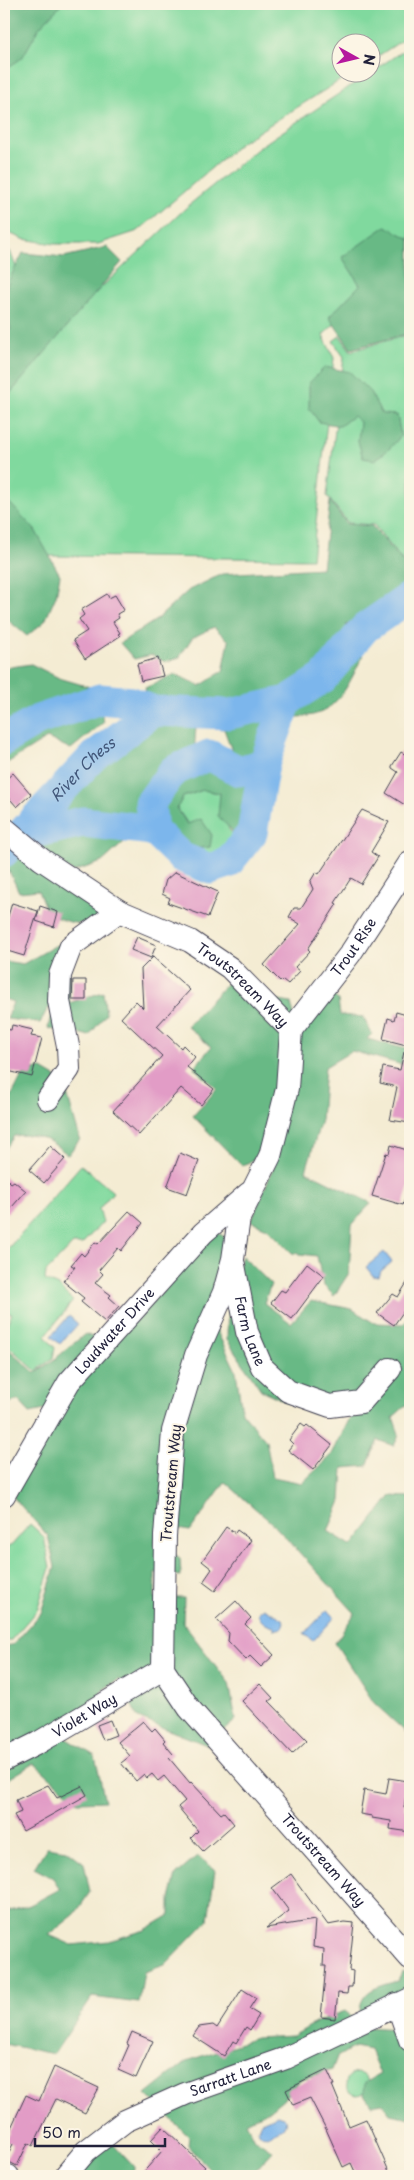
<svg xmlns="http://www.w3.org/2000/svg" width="414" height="2180" viewBox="0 0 414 2180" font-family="'Playpen Sans',sans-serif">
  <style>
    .green { fill: #80d99e; stroke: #517e6c }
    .forest { fill: #68b985; stroke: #456e60 }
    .water { fill: #7bb6ec; stroke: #4e6c94 }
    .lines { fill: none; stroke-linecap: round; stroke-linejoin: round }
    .river { stroke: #7bb6ec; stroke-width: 31 }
    .building { fill: #e29cc6 }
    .minor-casing { stroke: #424052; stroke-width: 24 }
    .minor { stroke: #fff; stroke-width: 22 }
    .labels { text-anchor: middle; stroke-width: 4; stroke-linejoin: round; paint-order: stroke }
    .street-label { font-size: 14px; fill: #22223b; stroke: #fcf5e5 }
    .water-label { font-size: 15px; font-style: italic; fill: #415679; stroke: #fcf5e5 }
  </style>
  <rect width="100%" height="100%" fill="#fcf5e5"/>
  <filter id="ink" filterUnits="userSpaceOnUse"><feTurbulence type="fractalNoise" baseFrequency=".02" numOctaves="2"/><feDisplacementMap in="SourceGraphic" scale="10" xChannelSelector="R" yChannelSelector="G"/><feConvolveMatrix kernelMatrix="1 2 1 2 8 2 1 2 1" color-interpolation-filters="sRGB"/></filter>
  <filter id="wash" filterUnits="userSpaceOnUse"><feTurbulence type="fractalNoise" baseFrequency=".0096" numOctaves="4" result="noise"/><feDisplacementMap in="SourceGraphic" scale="20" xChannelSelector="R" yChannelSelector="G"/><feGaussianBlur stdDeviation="1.12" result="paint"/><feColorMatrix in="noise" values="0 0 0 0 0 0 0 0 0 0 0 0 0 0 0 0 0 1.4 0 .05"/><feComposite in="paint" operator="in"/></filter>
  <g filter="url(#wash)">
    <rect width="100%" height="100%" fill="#f4ecd3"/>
    <g class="green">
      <polygon points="54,4 410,4 410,35 372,60 372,42 342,42 342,72 352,73 242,142 138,231 98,244 54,244 23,239 4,231 4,37"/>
      <polygon points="410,46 410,252 323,335 334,358 312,559 50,556 4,504 4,379 189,205 261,146"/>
      <polygon points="4,249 10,251 37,323 4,354"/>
      <polygon points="410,334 410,569 409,569 374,525 348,523 327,496 344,357 333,341 340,336 351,351"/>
      <polygon points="203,790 220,793 229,830 239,838 224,855 212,861 182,850 210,847 188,824 177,808 183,797"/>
      <polygon points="81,1165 113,1192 99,1209 103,1222 82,1244 73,1244 46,1272 45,1280 58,1286 73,1301 45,1336 55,1348 53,1358 36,1371 4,1342 4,1329 12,1314 4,1311 4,1253"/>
      <polygon points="30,1524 44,1537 50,1568 37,1610 11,1640 4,1643 4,1549 12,1545"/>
      <circle cx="357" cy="2084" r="11"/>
    </g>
    <g class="forest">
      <polygon points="4,4 62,4 39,28 22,58 4,70"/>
      <polygon points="386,226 410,239 410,333 351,349 329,317 360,285 342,257"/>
      <path d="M 107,247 L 122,262 L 8,396 L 4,396 L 4,337 L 11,329 C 0,290 5,288 23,253 L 64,257 Z"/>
      <polygon points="325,367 350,372 370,392 382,414 397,415 401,436 389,449 375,460 363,458 358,441 360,422 353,416 340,426 319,422 309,408 309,383"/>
      <polygon points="4,497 35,530 60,575 56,596 45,621 27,636 4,617"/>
      <path d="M 330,501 L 347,524 L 372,526 L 410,570 L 410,611 L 409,610 L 382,633 L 366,613 L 346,625 L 363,655 C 351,680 338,713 307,716 C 296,718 285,717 275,717 L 260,757 L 233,754 L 224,729 L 196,726 L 194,755 L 162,768 L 141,802 L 144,824 L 102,862 L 73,872 L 30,843 L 62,804 L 92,772 L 155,722 L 145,688 L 175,674 L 200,686 L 223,671 L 229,641 L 214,627 L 192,638 L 179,658 L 165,662 L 152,655 L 134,659 L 120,643 L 156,620 L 189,590 L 222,574 L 322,568 Z"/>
      <polygon points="31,664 59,678 93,688 104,722 71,749 47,738 4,765 4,668"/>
      <path d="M 201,765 C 222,768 233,780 255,779 L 253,808 L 239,838 L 218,816 L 220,793 L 203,790 L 183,797 L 177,808 L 187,824 L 201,819 L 212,835 L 210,847 L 182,850 L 160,828 L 157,801 L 177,777 Z"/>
      <path d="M 4,829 L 107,910 C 90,932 69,923 47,913 L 38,890 L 19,892 L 9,871 L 4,877 Z"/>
      <path d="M 100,921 L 69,945 L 69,1003 L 103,992 L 106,1014 L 89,1036 C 75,1031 62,1033 48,1028 L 52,1009 L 48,1008 L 40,1023 L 7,1019 L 13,1002 L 4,999 L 4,961 L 23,964 L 69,938 L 79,926 Z"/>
      <polygon points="230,980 250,996 291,1003 298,1032 329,991 338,1000 340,1015 363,1017 372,1034 367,1039 410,1050 410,1067 352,1051 325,1067 321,1120 306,1171 371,1203 352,1225 349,1273 334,1296 323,1285 317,1256 292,1253 267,1228 251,1221 276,1162 258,1157 242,1166 193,1116 217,1089 194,1068 211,1047 187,1026"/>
      <path d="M 40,1068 L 57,1078 L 65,1087 L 80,1139 L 68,1155 C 48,1139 40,1133 14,1136 L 4,1151 L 4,1110 L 22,1076 Z"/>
      <polygon points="217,1232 226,1238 226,1257 155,1542 180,1558 181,1576 155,1573 155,1598 184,1598 183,1623 229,1683 236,1720 207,1745 138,1718 119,1679 104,1689 65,1738 95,1756 105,1801 78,1802 34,1763 4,1782 4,1647 14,1644 41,1613 55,1567 48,1536 13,1497 75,1385"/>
      <polygon points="242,1256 271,1284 264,1303 291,1323 311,1301 352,1309 374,1323 403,1324 410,1318 410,1402 393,1417 399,1434 394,1446 378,1440 367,1466 343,1468 341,1501 328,1531 352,1546 391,1496 410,1497 410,1736 374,1703 335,1643 355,1613 274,1525 225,1482 190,1531 171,1528 179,1432 215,1327 236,1371 242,1412 266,1441 273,1477 302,1483 331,1456 352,1414 311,1413 261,1390 227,1340 228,1296"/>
      <polygon points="85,1334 103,1341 49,1409 30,1413 18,1400 4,1406 4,1345 35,1373 55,1359"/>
      <polygon points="47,1847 67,1850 84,1863 90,1892 75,1914 49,1935 72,1945 109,1941 145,1930 170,1915 170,1899 176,1875 198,1856 215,1870 208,1920 165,1965 144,1972 139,2003 92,1997 54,2054 4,2044 4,1913 30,1905 60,1889 53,1878 34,1868"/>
      <path d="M 402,1972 L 410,1972 L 410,2002 L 360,2017 C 359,1990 374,1988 398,1981 Z"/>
      <polygon points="345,2011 364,2027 399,2029 410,2060 410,2118 390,2114 382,2103 371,2105 364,2094 365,2083 380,2074 370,2050 354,2047 337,2057 332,2070 301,2079 284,2098 271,2109 246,2122 255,2139 273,2151 252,2174 252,2176 215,2176 188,2145 189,2137 146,2094 187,2061 256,2038 293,2036 317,2022"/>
      <polygon points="110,2141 134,2167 133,2176 62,2176"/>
    </g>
    <g class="water">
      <polygon points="384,1252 392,1262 381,1271 379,1277 373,1276 366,1267"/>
      <polygon points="69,1316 78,1324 60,1344 51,1336"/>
      <path d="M 264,1608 L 283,1619 L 284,1623 L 282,1628 L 274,1630 L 274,1627 C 266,1625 260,1622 258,1613 Z"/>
      <polygon points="327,1610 335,1617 313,1641 304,1634"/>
      <polygon points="278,2115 284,2117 286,2122 283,2128 267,2135 260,2134 258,2129 261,2122"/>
    </g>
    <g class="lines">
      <g class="river">
        <polyline points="4,740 38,720 100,699 132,702 154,711 230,714 287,701 323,678 365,628 410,597"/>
        <polyline points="153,830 150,803 173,771 209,755 239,771 264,764"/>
        <path id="s1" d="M 19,836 L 93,757 L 154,711"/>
        <polyline points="4,852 19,836 83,822 153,830 181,857 210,869 228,863 252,833 264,764 287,701"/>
      </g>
    </g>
    <g id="blocks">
      <g class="building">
        <polygon points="107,594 109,598 115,595 124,610 117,614 119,618 113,622 120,633 118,634 120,636 85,659 73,640 87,631 79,619 84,615 81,610"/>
        <polygon points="158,658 163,676 141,681 137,664"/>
        <polygon points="401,752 408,756 410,752 410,797 405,805 386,793 398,772 392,768 392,766"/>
        <polygon points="13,773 31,794 17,807 4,792 4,781"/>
        <polygon points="362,810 389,822 371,852 378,857 361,884 351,878 335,903 337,904 308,949 310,951 295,967 300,971 288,984 283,980 281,982 264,965 300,924 289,917 294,908 301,908 313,889 310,882 316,872 319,874"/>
        <polygon points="175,872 218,892 208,917 168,903 170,898 162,894 166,880"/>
        <polygon points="12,903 38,911 24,956 4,950 7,936 4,935 4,929"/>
        <polygon points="40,906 58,912 54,927 36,921"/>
        <polygon points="137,937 156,945 151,958 131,950"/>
        <polygon points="153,957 190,990 157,1026 181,1048 183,1045 195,1057 187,1067 214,1089 201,1105 181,1088 139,1135 113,1111 162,1056 121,1018 136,1001 143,1008 141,969"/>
        <polygon points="73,980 86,980 86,1000 72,1000"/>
        <polygon points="396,1012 410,1016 410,1046 383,1039 388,1018 394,1020"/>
        <polygon points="12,1025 33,1030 31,1036 42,1038 32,1077 4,1070 4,1029 11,1030"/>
        <polygon points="404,1052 410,1052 410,1123 390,1120 397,1087 380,1083 383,1067 400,1070"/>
        <polygon points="391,1145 410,1151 410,1182 403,1205 372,1196 386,1153 389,1154"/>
        <polygon points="50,1146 65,1159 44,1183 29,1170"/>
        <polygon points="180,1153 199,1161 187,1194 167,1187"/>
        <polygon points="4,1176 11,1183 14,1181 26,1191 4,1216"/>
        <polygon points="129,1211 143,1223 121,1251 118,1248 99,1270 103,1274 95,1283 111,1295 109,1297 119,1306 105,1322 81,1302 84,1298 63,1281 75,1267 71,1265 81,1253 84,1256 95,1242 98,1244"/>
        <polygon points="307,1263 324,1276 292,1319 271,1303 281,1290 285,1292"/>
        <polygon points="410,1278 410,1302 394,1325 377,1313 393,1294 398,1297"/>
        <polygon points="301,1424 305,1427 307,1425 332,1445 313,1470 288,1450 293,1444 289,1440"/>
        <polygon points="226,1527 235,1533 237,1530 251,1540 215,1591 203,1582 212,1569 202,1561"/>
        <polygon points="236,1601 251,1618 245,1624 274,1655 261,1667 250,1656 246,1660 228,1641 229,1633 216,1619"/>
        <polygon points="260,1684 273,1698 269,1701 307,1740 292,1754 242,1701"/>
        <polygon points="110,1720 116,1735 103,1740 97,1725"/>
        <polygon points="143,1721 152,1731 155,1728 165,1740 163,1742 173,1754 169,1758 190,1783 191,1782 221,1814 224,1812 234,1824 203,1851 191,1838 198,1831 178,1807 185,1801 164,1776 158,1781 152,1774 147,1778 144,1774 136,1781 121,1763 130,1756 118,1742"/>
        <polygon points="389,1778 408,1781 404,1808 410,1809 410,1832 390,1829 391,1821 372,1818 372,1816 360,1814 364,1790 386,1794"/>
        <polygon points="48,1785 57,1798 82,1786 87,1795 23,1831 14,1815 21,1812 16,1800"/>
        <polygon points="291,1874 328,1925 344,1922 354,1923 349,1970 353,1971 352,1987 348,1987 347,1994 338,1993 335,2019 321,2017 326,1966 323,1966 324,1949 313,1947 315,1920 266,1928 289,1911 272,1888"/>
        <polygon points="242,1989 256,1998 249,2009 259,2015 250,2030 246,2027 236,2043 233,2041 224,2056 193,2036 199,2027 213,2025 217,2028"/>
        <polygon points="132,2032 153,2041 136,2078 118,2070 129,2045 127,2044"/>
        <polygon points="54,2067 99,2088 85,2113 56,2099 33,2146 28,2143 17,2166 5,2160 13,2144 5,2141 26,2095 39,2101"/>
        <polygon points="327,2070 334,2085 332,2085 349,2126 366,2119 391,2176 357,2176 351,2163 343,2167 326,2129 310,2098 293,2105 286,2090"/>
        <polygon points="163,2127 205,2167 196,2176 140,2176 162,2151 151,2140"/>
      </g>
    </g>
  </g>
  <g filter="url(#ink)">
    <use href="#blocks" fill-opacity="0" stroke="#424052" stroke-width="1"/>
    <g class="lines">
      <g class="minor-casing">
        <g id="minor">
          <path id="s2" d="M 4,828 L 41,859 L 119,911 L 190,941 L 230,968 L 291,1030 L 287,1089 L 270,1156 L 239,1218 L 233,1259 L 224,1292 L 196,1355 L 173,1431 L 165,1536 L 163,1669 L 189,1708 L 410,1958"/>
          <path id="s3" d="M 291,1030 L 350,954 L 410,862"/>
          <polyline points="48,1099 69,1069 68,1046 59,1001 60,975 71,946 119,911"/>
          <path id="s4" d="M 234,1265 L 247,1332 L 262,1367 L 288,1391 L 330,1406 L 361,1402 L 390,1369"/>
          <path id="s5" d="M 4,1495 L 69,1382 L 203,1233 L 249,1193"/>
          <path id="s6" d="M 4,1760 L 38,1743 L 163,1669"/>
          <polyline points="397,2004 410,2040"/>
          <polyline points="4,2176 8,2176"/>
          <path id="s7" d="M 65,2176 L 86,2151 L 125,2121 L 185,2094 L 286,2058 L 410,1999"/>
        </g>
      </g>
      <use href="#minor" class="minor"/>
    </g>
  </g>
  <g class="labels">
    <g class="street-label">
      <text dy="5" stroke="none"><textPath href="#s3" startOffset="104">Trout Rise</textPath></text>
      <text dy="5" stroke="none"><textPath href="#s2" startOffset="288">Troutstream Way</textPath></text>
      <text dy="5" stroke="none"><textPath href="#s4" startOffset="68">Farm Lane</textPath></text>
      <text dy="5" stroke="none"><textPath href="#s5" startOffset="199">Loudwater Drive</textPath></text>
      <text transform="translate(171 1483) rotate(-85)" y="5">Troutstream Way</text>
      <text dy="5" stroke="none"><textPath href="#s6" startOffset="92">Violet Way</textPath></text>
      <text dy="5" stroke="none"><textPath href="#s2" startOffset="1264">Troutstream Way</textPath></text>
      <text dy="5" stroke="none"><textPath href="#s7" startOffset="196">Sarratt Lane</textPath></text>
    </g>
    <g class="water-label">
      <text dy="5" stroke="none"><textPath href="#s1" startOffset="92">River Chess</textPath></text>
    </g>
  </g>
  <rect width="414" height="2180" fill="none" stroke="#fcf5e5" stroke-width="20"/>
  <g transform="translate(356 58) rotate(98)"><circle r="24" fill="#fcf5e5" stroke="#a5a1a1"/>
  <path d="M0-4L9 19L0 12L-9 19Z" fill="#b5179e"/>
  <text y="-8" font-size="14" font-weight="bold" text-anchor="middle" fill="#22223b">N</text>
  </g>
  <path d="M35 2138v8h130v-8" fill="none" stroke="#22223b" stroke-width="2.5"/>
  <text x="42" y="2138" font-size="15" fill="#22223b" stroke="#fcf5e5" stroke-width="4" paint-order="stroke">50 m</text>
</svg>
